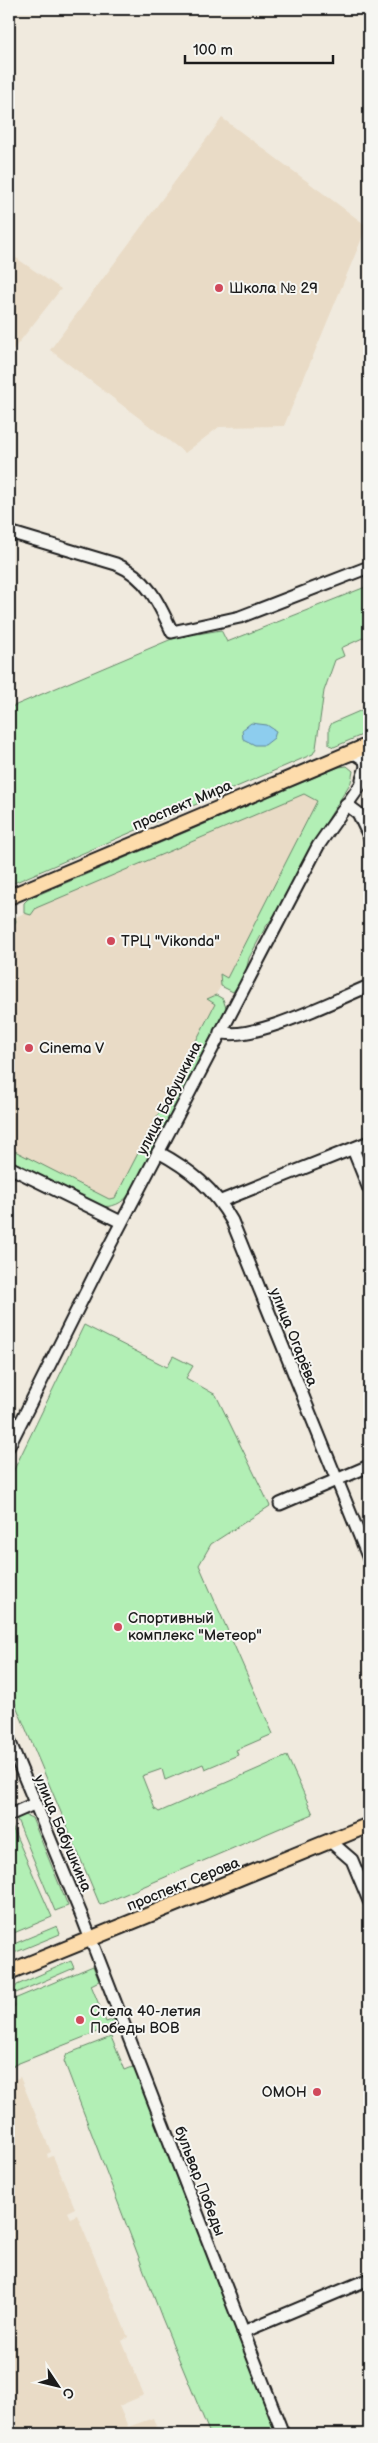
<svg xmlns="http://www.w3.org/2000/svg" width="378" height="2443" viewBox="0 0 378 2443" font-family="'Balsamiq Sans',sans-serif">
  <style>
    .built { fill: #e9dbc6 }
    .green { fill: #b2efb5; stroke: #678668 }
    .water { fill: #8dcdee; stroke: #60869a }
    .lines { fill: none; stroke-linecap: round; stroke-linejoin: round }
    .minor-casing { stroke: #1c1c1c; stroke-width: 15 }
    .major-casing { stroke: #1c1c1c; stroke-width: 18 }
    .minor { stroke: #f6f6f2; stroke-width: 11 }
    .major { stroke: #fddcac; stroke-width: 14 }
    .poi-dot { fill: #d1495b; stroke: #f6f6f2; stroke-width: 2 }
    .labels { text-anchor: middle; stroke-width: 4; stroke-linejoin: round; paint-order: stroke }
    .poi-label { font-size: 15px; fill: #1c1c1c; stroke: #f6f6f2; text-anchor: start }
    .street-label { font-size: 15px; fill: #1c1c1c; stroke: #f6f6f2 }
  </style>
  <rect width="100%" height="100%" fill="#f0eade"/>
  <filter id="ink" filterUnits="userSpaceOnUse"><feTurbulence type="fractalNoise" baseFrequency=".02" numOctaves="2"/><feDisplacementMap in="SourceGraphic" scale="10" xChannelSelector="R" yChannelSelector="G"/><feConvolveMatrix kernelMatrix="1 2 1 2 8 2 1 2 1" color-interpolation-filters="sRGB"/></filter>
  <g filter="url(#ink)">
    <g class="built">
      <polygon points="222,118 367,226 284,426 219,427 185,453 50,350"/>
      <polygon points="9,253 61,289 13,350 9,352"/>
      <polygon points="347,766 353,771 351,782 312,845 281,906 265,928 249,958 245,975 238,987 233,992 221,986 216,994 223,999 226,1008 125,1200 118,1204 104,1207 9,1161 9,911 16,917 24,913 24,903 28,899 339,767"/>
      <polygon points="20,2077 51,2152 47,2154 48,2158 53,2156 75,2208 67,2212 70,2218 77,2215 128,2337 122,2341 144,2395 119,2406 128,2427 153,2418 159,2434 9,2434 9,2082"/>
    </g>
    <g class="green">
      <polygon points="369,571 369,635 341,648 344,656 335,660 324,691 316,748 313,754 9,885 9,708 174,638 221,630 227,642 368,586 363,573"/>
      <polygon points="369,707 369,732 334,747 329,745 329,728 332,723"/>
      <polygon points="347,766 353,771 351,782 312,845 281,906 265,928 249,958 245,975 233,992 221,986 220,974 227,978 317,801 304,794 36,908 31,915 24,913 24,903 28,899 339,767"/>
      <polygon points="9,911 14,915 16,921 13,927 9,929"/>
      <path d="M 216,995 L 223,999 L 226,1008 L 131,1192 C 122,1204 113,1208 98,1206 L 9,1161 L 9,1148 L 109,1199 L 115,1198 L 215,1004 L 207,999 Z"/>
      <polygon points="84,1325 167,1367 173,1356 193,1366 186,1378 216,1395 270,1506 211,1544 199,1565 273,1734 236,1750 238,1755 205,1769 203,1764 165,1780 162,1769 142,1776 155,1809 159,1812 287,1756 313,1814 100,1905 9,1689 9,1480"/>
      <polygon points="25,1815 32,1818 68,1906 55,1911 16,1817"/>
      <polygon points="9,1820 52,1917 9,1935"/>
      <polygon points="57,1926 60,1934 9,1955 9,1946"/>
      <polygon points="71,1961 74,1968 16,1993 14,1990 17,1985"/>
      <polygon points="93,1966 99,1981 91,1985 106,2022 115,2019 117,2024 9,2067 9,2009 15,2006 12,2000"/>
      <polygon points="111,2037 125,2070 135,2066 277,2434 210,2434 162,2318 64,2061 67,2054"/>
    </g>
    <polygon class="water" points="251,723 267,725 276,731 274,738 265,745 255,745 243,739 242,730"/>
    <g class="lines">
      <g class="minor-casing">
        <g id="minor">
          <path d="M 9,532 L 116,564 C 147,577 159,603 172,632 L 240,617 L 369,567"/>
          <polyline points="347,755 356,754 365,760 366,767 362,779"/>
          <polyline points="346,804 358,813 369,836"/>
          <path d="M 220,1032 C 251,1043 337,999 369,986"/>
          <polyline points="353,1149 369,1189"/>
          <path d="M 158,1152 C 190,1169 214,1189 232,1221 L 369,1559"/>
          <polyline points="9,1167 121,1222"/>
          <polyline points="221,1201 369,1142"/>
          <polyline points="9,1446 100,1264 318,846 369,773"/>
          <polyline points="280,1504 369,1466"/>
          <polyline points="9,1740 81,1914 283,2434"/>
          <polyline points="9,1815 34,1804"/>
          <polyline points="330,1841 352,1860 369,1901"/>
          <polyline points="243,2332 369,2279"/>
        </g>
      </g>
      <g class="major-casing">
        <g id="major">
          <polyline points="9,897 369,745"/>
          <polyline points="9,1972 369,1825"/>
        </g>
      </g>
      <use href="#minor" class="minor"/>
      <use href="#major" class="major"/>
    </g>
  </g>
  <g class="poi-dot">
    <circle cx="219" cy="288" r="5"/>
    <circle cx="111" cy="941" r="5"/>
    <circle cx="29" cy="1048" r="5"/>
    <circle cx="118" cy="1627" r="5"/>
    <circle cx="80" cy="2020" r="5"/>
    <circle cx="317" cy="2092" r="5"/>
  </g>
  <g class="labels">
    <g class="poi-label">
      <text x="229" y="293">Школа № 29</text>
      <text x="121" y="946">ТРЦ "Vikonda"</text>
      <text x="39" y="1053">Cinema V</text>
      <text x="128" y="1623">Спортивный<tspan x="128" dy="17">комплекс "Метеор"</tspan></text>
      <text x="90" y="2016">Стела 40-летия<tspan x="90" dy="17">Победы ВОВ</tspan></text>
      <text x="307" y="2097" text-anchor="end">ОМОН</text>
    </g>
    <g class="street-label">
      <text transform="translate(182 805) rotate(-23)" y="5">проспект Мира</text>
      <text transform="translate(169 1098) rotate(-63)" y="5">улица Бабушкина</text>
      <text transform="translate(294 1337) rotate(68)" y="5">улица Огарёва</text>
      <text transform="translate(63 1833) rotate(67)" y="5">улица Бабушкина</text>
      <text transform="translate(183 1884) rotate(-22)" y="5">проспект Серова</text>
      <text transform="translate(200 2181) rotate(69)" y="5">бульвар Победы</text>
    </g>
  </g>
  <rect width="378" height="2443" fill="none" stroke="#f6f6f2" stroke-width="30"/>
  <rect x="15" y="15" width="348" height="2413" fill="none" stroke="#1c1c1c" stroke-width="2" filter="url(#ink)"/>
  <g transform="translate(58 2386) rotate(125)" stroke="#f6f6f2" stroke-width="4" paint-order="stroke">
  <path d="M0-4L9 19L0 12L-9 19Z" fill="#1c1c1c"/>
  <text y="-8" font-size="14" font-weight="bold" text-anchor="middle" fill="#1c1c1c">С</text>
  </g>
  <path d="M185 55v8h148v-8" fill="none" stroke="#1c1c1c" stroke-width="2.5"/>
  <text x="193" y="55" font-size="15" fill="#1c1c1c" stroke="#f6f6f2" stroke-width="4" paint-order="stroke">100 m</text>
</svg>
